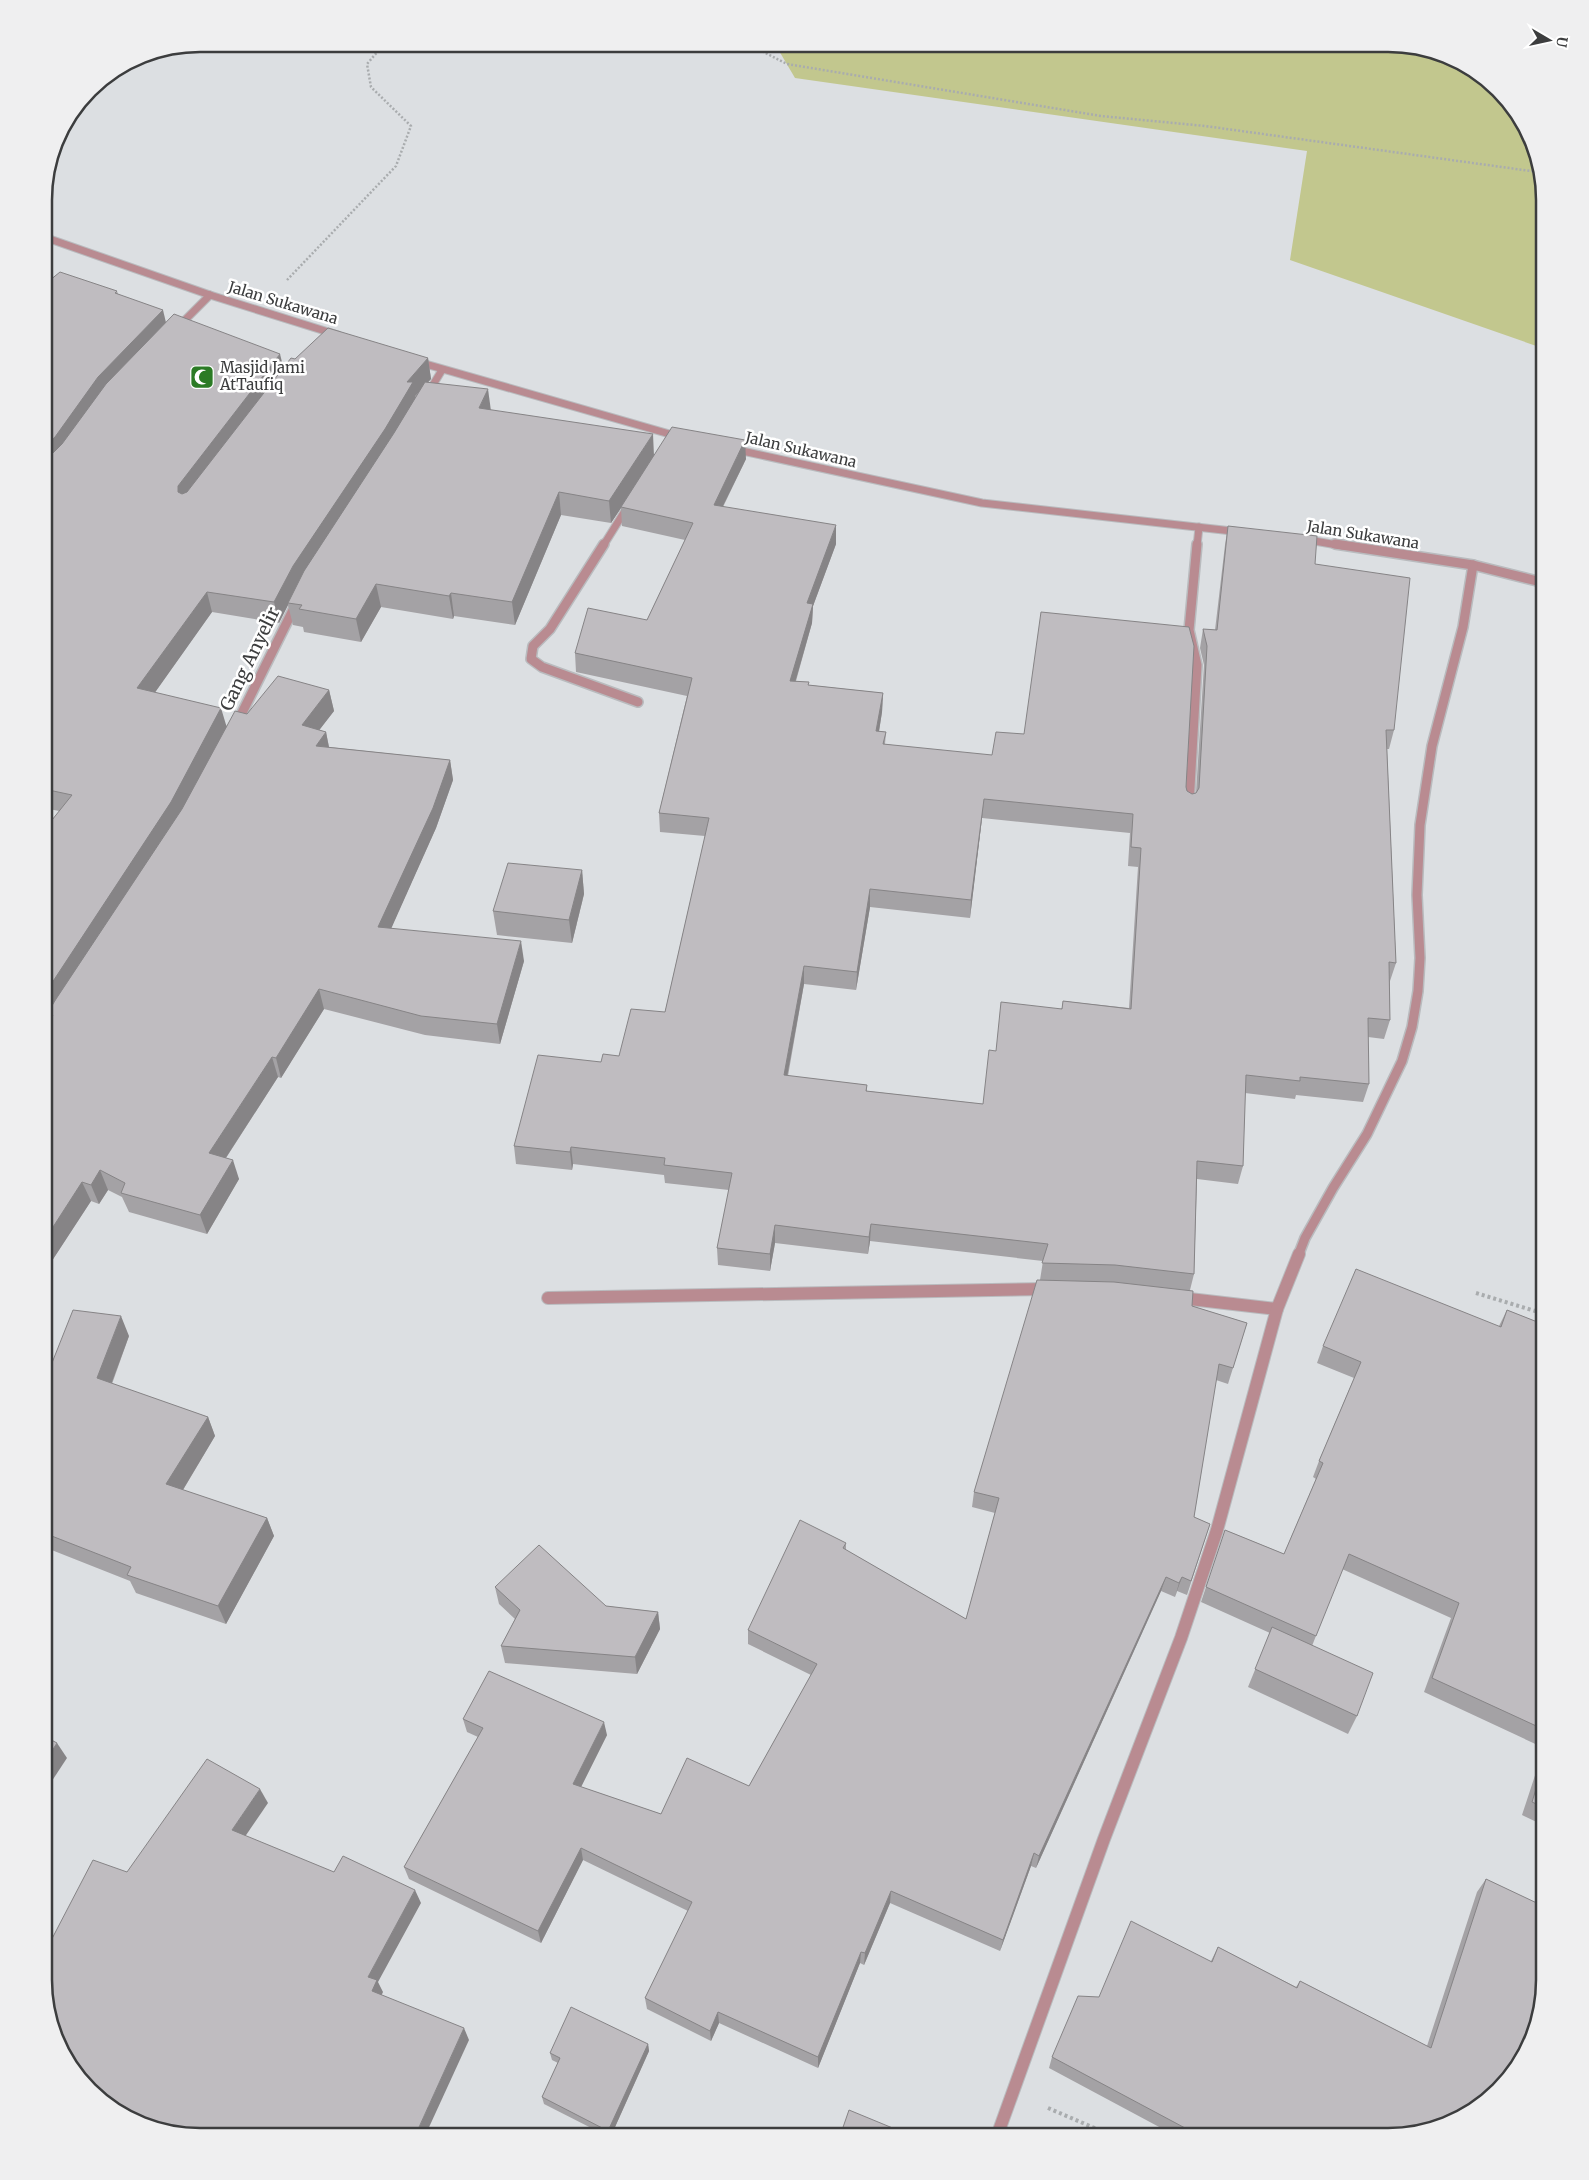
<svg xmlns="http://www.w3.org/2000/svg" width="1589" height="2180" viewBox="0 0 1589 2180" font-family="Merriweather,serif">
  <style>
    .green { fill: #c2c78e }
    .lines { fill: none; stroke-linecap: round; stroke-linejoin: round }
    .minor-far2-casing { stroke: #b9bbbe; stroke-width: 9 }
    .minor-far1-casing { stroke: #b9bbbe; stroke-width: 12 }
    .minor-casing { stroke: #b9bbbe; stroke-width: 14 }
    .path-far1 { stroke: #a9acae; stroke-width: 2.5; stroke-dasharray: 2 2; stroke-linecap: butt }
    .path { stroke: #a9acae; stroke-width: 4; stroke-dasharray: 3 3; stroke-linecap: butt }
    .minor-far2 { stroke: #b98b91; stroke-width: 7 }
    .minor-far1 { stroke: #b98b91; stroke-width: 9 }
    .minor { stroke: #b98b91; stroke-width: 12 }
    .wall { fill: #a4a2a5; fill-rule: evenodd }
    .shaded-wall { fill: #868486 }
    .building { fill: #bfbcc0; stroke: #868486; fill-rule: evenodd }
    .labels { text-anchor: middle; stroke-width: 5; stroke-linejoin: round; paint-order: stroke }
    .far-street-label { font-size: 15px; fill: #3c3d3e; stroke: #fff }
    .far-poi-label { font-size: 15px; fill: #3c3d3e; stroke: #fff; text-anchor: start }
    .street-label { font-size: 18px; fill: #3c3d3e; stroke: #fff }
    .rim { fill: none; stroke: #3c3d3e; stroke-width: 2.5 }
  </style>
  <rect width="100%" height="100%" fill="#dcdfe2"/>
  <polygon class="green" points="775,44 1398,44 1467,65 1524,122 1545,201 1545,349 1290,260 1307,151 795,78"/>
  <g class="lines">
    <g class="minor-far2-casing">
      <g id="minor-far2">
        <polyline points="44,237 210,295 338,335"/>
        <polyline points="177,328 210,295"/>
        <polyline points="415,361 680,437"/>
        <polyline points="428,393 442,370"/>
        <polyline points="733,449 982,503 1241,532"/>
        <polyline points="1303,539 1343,546"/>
        <polyline points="603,546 628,506"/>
        <polyline points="1197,546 1199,527"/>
      </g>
    </g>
    <g class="minor-far1-casing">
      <g id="minor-far1">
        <polyline points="604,544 550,629 533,646 531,659 542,667 638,702"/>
        <polyline points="1335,544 1473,565 1545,583"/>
        <polyline points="237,723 296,604"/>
        <polyline points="1189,805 1197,665 1189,630 1197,544"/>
        <polyline points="1298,1256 1305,1238 1333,1188 1367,1134 1402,1061 1412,1027 1418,991 1420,958 1417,895 1420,825 1432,746 1463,627 1473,565"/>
      </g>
    </g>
    <g class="minor-casing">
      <g id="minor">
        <polyline points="548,1298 1047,1289"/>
        <polyline points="1181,1298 1277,1309"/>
        <polyline points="997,2136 1104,1839 1181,1638 1217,1530 1277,1309 1299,1254"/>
      </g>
    </g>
    <g class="path-far1">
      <polyline points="748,44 787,64 1101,116 1205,126 1538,172"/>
      <polyline points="287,280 396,166 411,126 371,87 367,64 384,44"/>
    </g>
    <g class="path">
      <polyline points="1476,1293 1545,1314"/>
      <polyline points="1048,2108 1113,2136"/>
    </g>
    <use href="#minor-far2" class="minor-far2"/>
    <use href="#minor-far1" class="minor-far1"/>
    <use href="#minor" class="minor"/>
  </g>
  <g class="wall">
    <path d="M 44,285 L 117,291 L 118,294 L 166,323 L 283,367 L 295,359 L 428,358 L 431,379 L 428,382 L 491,410 L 654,455 L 746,459 L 723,507 L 836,544 L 813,606 L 812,623 L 796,681 L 809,685 L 883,693 L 882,712 L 879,731 L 886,732 L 885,744 L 1186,787 L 1187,791 L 1192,794 L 1196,793 L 1204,665 L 1200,648 L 1203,629 L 1215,630 L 1225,545 L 1228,526 L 1315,564 L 1394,730 L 1389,749 L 1387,749 L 1396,963 L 1390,981 L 1390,1020 L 1384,1039 L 1368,1037 L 1369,1084 L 1363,1102 L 1296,1095 L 1295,1099 L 1245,1093 L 1243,1166 L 1238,1184 L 1197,1179 L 1194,1274 L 1190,1290 L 1192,1306 L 1247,1323 L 1228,1384 L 1216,1380 L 1194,1517 L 1210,1524 L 1187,1595 L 1177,1591 L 1175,1597 L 1161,1591 L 1036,1868 L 1031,1866 L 1000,1951 L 890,1903 L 864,1965 L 860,1963 L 818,2068 L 719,2023 L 711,2041 L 647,2009 L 645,1998 L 688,1911 L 583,1860 L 541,1943 L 409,1879 L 404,1867 L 478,1737 L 467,1732 L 463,1719 L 607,1735 L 581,1787 L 661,1814 L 749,1786 L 811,1675 L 748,1644 L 748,1630 L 846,1543 L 846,1550 L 966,1619 L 995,1513 L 972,1507 L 974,1492 L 1040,1280 L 1043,1261 L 870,1241 L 868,1254 L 775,1243 L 770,1271 L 718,1265 L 717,1248 L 729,1190 L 665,1183 L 664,1175 L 573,1164 L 572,1170 L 516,1164 L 514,1146 L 601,1062 L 619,1056 L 665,1012 L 705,836 L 660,832 L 659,813 L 687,696 L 576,672 L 575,653 L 647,620 L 685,540 L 622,526 L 621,508 L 611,523 L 561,515 L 515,625 L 454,616 L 453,619 L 381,607 L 361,642 L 304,632 L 303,627 L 293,625 L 288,605 L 279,623 L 212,612 L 155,692 L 226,726 L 247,714 L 329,690 L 334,711 L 319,730 L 326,732 L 329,747 L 450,760 L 453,780 L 436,828 L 391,928 L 524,961 L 500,1044 L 425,1035 L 324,1009 L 281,1078 L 278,1077 L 226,1158 L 239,1179 L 207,1234 L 129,1212 L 122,1197 L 108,1190 L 99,1204 L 91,1201 L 44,1273 L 49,1019 L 44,1027 L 59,811 L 44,808 ZM 982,818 L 1130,833 L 1128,866 L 1138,867 L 1129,1008 L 1063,1001 L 1062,1008 L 996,1051 L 983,1104 L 867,1091 L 867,1085 L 788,1076 L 804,984 L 856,990 L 870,907 L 970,918 Z"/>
    <polygon points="582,870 584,894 572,943 497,935 493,911"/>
    <polygon points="1507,1310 1545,1325 1545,1826 1522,1815 1544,1748 1424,1692 1451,1618 1342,1569 1312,1646 1357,1716 1348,1734 1248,1687 1270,1633 1201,1602 1225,1530 1284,1554 1316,1479 1313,1477 1319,1461 1354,1378 1317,1363 1323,1346 1499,1326"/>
    <polygon points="129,1336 112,1384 208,1417 215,1436 183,1490 267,1518 274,1536 226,1624 136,1593 130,1581 44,1547 44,1383"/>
    <polygon points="495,1587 606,1606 658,1612 660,1629 637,1674 505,1663 501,1646 515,1619 499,1604"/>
    <polygon points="1545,1875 1545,1979 1388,2136 1176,2136 1049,2068 1052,2057 1099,1997 1211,1961 1218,1947 1296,1987 1300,1981 1427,2046 1477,1892 1486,1879 1536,1903"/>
    <polygon points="648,2044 649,2051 611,2136 607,2136 544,2104 542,2097 558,2063 552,2060 550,2053"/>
  </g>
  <g class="shaded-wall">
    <polygon points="163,310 168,331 44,475 44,447 98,377"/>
    <polygon points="280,354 285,374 184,507 178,492 178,486"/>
    <polygon points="428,358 431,379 415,396 416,403 288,603 288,605 279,623 274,602 293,566 407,382"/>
    <polygon points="488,389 491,411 479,408"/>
    <polygon points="653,434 654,456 621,507 621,508 611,523 609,501"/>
    <polygon points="745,440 746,459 714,524 714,505"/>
    <polygon points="559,492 561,515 515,625 512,602"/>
    <polygon points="836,525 836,544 813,606 812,623 790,700 790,681 807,603"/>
    <polygon points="376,584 381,607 361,642 356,619"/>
    <polygon points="207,592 212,612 144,708 137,688"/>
    <polygon points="451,593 454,616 453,619 449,596"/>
    <polygon points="329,690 334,711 307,746 302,725"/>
    <polygon points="883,693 882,712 876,750 876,731"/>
    <polygon points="221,708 227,728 177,823 47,1014 49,1019 44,1027 44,995"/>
    <polygon points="326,732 330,753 316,746"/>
    <polygon points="450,760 453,780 436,828 383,947 378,927"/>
    <polygon points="984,799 982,818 970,918 971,900"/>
    <polygon points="582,870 584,894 572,943 569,920"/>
    <polygon points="870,889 870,907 856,990 857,972"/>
    <polygon points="521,941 524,961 500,1044 497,1024"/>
    <polygon points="804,966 804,984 784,1093 784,1075"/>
    <polygon points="319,989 324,1009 281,1078 276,1058"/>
    <polygon points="272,1057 278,1077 216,1173 209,1153"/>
    <polygon points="571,1147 573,1164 572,1170 570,1152"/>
    <polygon points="233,1160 239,1179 207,1234 200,1215"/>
    <polygon points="100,1170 108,1190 99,1204 91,1185"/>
    <polygon points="82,1182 91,1201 44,1273 44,1241"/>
    <polygon points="871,1224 870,1241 868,1254 869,1237"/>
    <polygon points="775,1225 775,1243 770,1271 770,1254"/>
    <polygon points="121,1316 129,1336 106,1398 97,1378"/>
    <polygon points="208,1417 215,1436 175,1503 166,1484"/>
    <polygon points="267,1518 274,1536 226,1624 218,1606"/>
    <polygon points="1166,1577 1161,1591 1036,1868 1039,1856"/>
    <polygon points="1182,1577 1177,1591 1175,1597 1179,1583"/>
    <polygon points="658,1612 660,1629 637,1674 635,1657"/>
    <polygon points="604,1722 607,1735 576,1797 573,1784"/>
    <polygon points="57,1743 67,1758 44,1793 44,1763"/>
    <polygon points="260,1789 268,1803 240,1844 232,1830"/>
    <polygon points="581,1848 583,1860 541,1943 538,1931"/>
    <polygon points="1034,1853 1031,1866 1000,1951 1003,1940"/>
    <polygon points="415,1890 421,1903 378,1982 383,1992 378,2003 372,1991 368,1977"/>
    <polygon points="891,1891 890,1903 864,1965 865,1953"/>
    <polygon points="861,1952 860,1963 818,2068 818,2057"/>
    <polygon points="718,2012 719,2023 711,2041 710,2031"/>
    <polygon points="464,2028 469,2040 425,2136 415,2136"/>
    <polygon points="648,2044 649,2051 611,2136 610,2136 608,2131"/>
  </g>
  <g class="building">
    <polygon points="60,272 117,291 115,293 163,310 98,377 55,437 44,447 44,285"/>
    <polygon points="174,314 280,354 178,486 178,492 182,494 187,492 291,358 295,359 328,328 428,358 407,382 413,382 385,429 293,566 274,602 207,592 137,688 221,708 171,802 44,995 44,830 72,795 44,789 44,462 62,444 106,384"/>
    <polygon points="425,382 488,389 479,408 653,434 609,501 559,492 512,602 451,593 449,596 376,584 356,619 299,609 302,605 288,603 304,571 394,433"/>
    <path d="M 672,427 L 745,440 L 714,505 L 836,525 L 807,603 L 813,604 L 790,681 L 809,682 L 808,685 L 883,693 L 876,731 L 886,732 L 883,744 L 992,755 L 996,732 L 1024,734 L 1041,612 L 1189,627 L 1194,646 L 1186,787 L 1187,791 L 1192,794 L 1196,793 L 1199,788 L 1207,646 L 1203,629 L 1217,630 L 1228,526 L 1317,536 L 1315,564 L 1410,578 L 1394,730 L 1386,730 L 1396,963 L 1389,962 L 1390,1020 L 1368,1018 L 1369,1084 L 1300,1077 L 1300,1081 L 1246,1075 L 1243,1166 L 1197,1161 L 1194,1274 L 1115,1265 L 1042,1263 L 1048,1244 L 871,1224 L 869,1237 L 775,1225 L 770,1254 L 717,1248 L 732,1173 L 664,1165 L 665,1158 L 571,1147 L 570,1152 L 514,1146 L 538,1055 L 601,1062 L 603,1054 L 619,1056 L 631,1009 L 665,1012 L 709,818 L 659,813 L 692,678 L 575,653 L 588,608 L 647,620 L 693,523 L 621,507 ZM 984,799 L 1133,814 L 1131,847 L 1141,848 L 1131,1009 L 1063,1001 L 1062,1009 L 1001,1002 L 996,1051 L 989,1050 L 983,1104 L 866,1091 L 867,1085 L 784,1075 L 804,966 L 857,972 L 870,889 L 971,900 Z"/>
    <polygon points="278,676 329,690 302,725 326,732 316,746 450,760 433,808 378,927 521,941 497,1024 421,1016 319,989 276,1058 272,1057 209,1153 233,1160 200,1215 121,1193 125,1183 100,1170 91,1185 82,1182 44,1241 44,1029 53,1015 47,1014 56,999 182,809 235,711 247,714"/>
    <polygon points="508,863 582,870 569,920 493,911"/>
    <polygon points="1356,1269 1501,1327 1507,1310 1545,1325 1545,1730 1432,1678 1459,1603 1349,1554 1316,1636 1206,1587 1225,1530 1284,1554 1323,1463 1319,1461 1361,1362 1323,1346"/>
    <polygon points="1037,1280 1114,1282 1193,1291 1192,1306 1247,1323 1233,1368 1219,1364 1194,1517 1210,1524 1191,1581 1182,1577 1179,1583 1166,1577 1039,1856 1034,1853 1003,1940 891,1891 865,1953 861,1952 818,2057 718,2012 710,2031 645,1998 692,1902 581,1848 538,1931 404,1867 483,1728 463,1719 489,1671 604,1722 573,1784 661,1814 687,1758 749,1786 817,1664 748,1630 800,1520 846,1543 843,1548 966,1619 999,1498 974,1492"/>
    <polygon points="73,1310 121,1316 97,1378 208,1417 166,1484 267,1518 218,1606 127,1575 131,1567 44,1533 44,1383"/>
    <polygon points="539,1545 606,1606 658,1612 635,1657 501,1646 520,1610 495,1587"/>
    <polygon points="1272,1627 1373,1673 1357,1716 1255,1669"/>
    <polygon points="44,1736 57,1743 44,1763"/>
    <polygon points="207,1759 260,1789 232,1830 334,1872 343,1856 415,1890 368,1977 377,1980 372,1991 464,2028 415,2136 191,2136 122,2115 65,2058 44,1979 44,1954 93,1860 127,1872"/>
    <polygon points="1545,1760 1545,1808 1532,1802"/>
    <polygon points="1486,1879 1541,1905 1545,1892 1545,1979 1524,2057 1467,2115 1388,2136 1200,2136 1052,2057 1078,1996 1099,1997 1131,1921 1212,1962 1218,1947 1297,1988 1300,1981 1431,2048"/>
    <polygon points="571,2007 648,2044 608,2131 542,2097 560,2058 550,2053"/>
    <polygon points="849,2110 912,2136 840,2136"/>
  </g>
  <defs>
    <g id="mosque-square" transform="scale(1.25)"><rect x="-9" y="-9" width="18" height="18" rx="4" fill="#2b7b25" stroke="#fff"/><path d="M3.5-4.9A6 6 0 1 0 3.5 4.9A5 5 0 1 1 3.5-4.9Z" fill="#fff"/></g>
  </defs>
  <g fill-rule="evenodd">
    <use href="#mosque-square" x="202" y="377"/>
  </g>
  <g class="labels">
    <g class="far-street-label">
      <text transform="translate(283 303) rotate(17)" y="5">Jalan Sukawana</text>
      <text transform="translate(801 450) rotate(13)" y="5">Jalan Sukawana</text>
      <text transform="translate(1363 535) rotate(9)" y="5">Jalan Sukawana</text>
    </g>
    <g class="far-poi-label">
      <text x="220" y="373">Masjid Jami<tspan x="220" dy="17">AtTaufiq</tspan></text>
    </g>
    <g class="street-label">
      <text transform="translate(250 659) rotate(-64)" y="6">Gang Anyelir</text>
    </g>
  </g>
  <path d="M0 0H1589V2180H0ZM200 52H1388A148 148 0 0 1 1536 200V1980A148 148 0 0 1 1388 2128H200A148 148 0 0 1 52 1980V200A148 148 0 0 1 200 52Z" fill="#efeff0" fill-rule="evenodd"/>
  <path class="rim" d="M200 52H1388A148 148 0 0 1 1536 200V1980A148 148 0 0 1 1388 2128H200A148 148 0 0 1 52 1980V200A148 148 0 0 1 200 52Z"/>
  <g transform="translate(1549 40) rotate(99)" stroke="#ffffff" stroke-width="4" paint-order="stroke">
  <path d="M0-4L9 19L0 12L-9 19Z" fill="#3c3d3e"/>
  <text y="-8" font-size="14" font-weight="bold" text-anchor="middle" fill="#3c3d3e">U</text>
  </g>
</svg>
